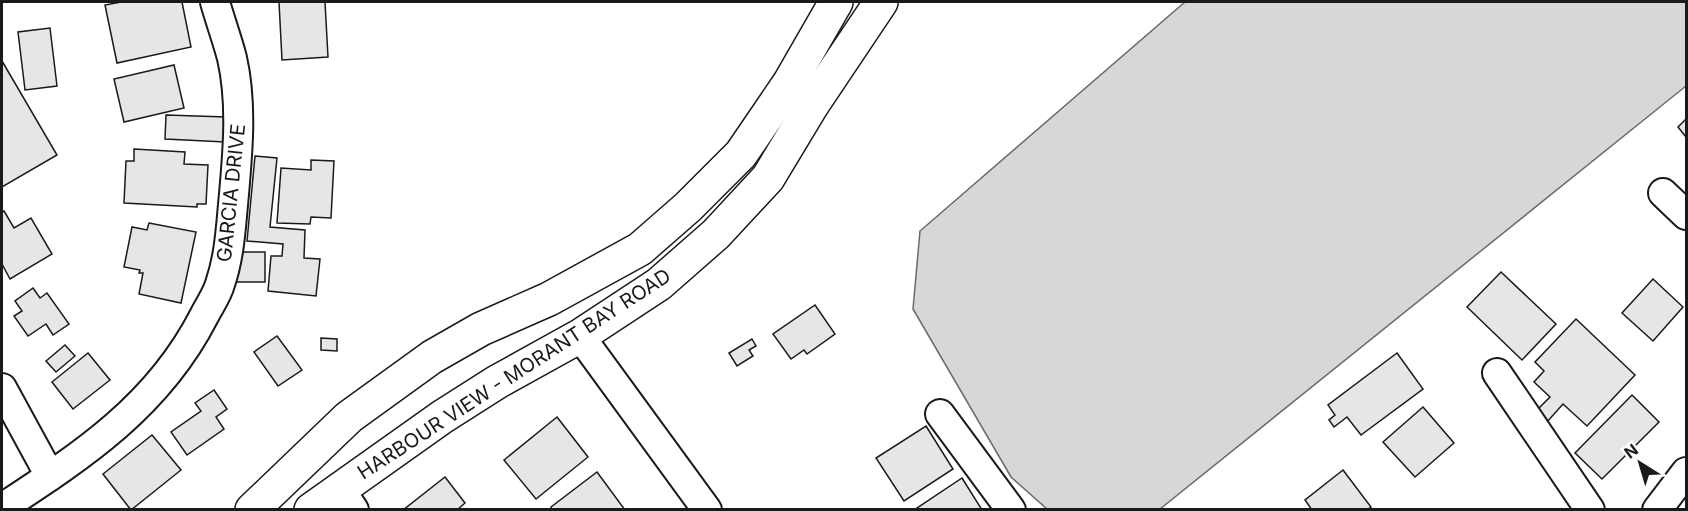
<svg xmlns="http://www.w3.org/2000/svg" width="1688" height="511" viewBox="0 0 1688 511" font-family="Inter,sans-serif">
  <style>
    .water { fill: #d7d7d7; stroke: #6a6a6a; stroke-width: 1.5 }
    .building { fill: #e6e6e6; stroke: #1a1a1a; stroke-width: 1.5 }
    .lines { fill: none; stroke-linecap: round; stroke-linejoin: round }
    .minor-casing { stroke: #1a1a1a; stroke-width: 32 }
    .highway-casing { stroke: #1a1a1a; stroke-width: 36 }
    .minor { stroke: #fff; stroke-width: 28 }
    .highway { stroke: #fff; stroke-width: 33 }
    .labels { text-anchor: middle; stroke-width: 4.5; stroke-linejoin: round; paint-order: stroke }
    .street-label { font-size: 20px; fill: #1a1a1a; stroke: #fff }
  </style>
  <rect width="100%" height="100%" fill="#fff"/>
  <polygon class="water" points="1185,2 1686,2 1686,86 1160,509 1047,509 1011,477 913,309 920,231"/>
  <g class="building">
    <polygon points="121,2 182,2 191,47 117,63 105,5"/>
    <polygon points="279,2 325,2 328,57 282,60"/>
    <polygon points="50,28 57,86 25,90 18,32"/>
    <polygon points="2,61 57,155 2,187"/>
    <polygon points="174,65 184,108 124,122 114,79"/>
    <polygon points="166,115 226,117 225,142 165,139"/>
    <polygon points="1686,119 1686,137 1678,127"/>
    <polygon points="134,149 185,152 184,164 208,165 206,204 197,204 197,207 124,203 126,161 134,161"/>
    <polygon points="255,156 277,158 270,227 305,230 304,258 320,259 316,296 268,291 271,256 282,256 283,244 247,241"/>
    <polygon points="311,160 334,161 331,218 311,217 310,224 277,223 281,168 311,170"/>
    <polygon points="4,211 14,228 31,218 52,254 10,279 2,264 2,212"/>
    <polygon points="149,223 196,232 181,303 139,294 143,273 139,273 140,270 124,267 132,227 147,230"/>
    <polygon points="237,252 265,252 265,282 229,282"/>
    <polygon points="1501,272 1556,324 1522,360 1467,307"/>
    <polygon points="1653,279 1683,307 1653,341 1622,313"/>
    <polygon points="33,288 40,298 47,293 69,324 53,335 46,324 28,336 14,316 22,311 15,301"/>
    <polygon points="815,305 835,334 807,354 804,350 791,359 773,334"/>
    <polygon points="1576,319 1635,375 1587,426 1563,404 1547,422 1536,411 1550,397 1534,382 1544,371 1535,362"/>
    <polygon points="277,336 302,370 278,386 254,352"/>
    <polygon points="321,338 337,339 337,351 321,350"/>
    <polygon points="752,339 756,346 749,350 753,356 737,366 729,353"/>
    <polygon points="65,345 75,356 56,372 46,361"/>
    <polygon points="88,353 110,380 73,409 52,382"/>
    <polygon points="1397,353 1423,389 1361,435 1347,417 1334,427 1329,420 1335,415 1328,405"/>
    <polygon points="214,390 227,409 216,417 224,429 187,455 171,432 201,411 195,403"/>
    <polygon points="1632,395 1659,422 1602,479 1575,453"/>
    <polygon points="1423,407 1454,443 1415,477 1383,442"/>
    <polygon points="557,417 588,457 536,499 504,460"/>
    <polygon points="926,426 953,469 904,501 876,458"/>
    <polygon points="152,435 181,470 131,510 103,474"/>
    <polygon points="1343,470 1371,507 1367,510 1312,510 1305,500"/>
    <polygon points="597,472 625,510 552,510 551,507"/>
    <polygon points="445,477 465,503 457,510 403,510"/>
    <polygon points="962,478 982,510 914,510"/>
  </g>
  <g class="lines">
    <g class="minor-casing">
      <g id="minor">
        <polyline points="1663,193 1686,215"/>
        <polyline points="580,336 707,510"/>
        <polyline points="1497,373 1590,510"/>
        <polyline points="2,388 50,476"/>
        <polyline points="940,414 1011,510"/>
        <polyline points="340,489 354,510"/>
        <path d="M 2,508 C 83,455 158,406 204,316 C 209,306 217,295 220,284 C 230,255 231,224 234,194 C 238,149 242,102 232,58 C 227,39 220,20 215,2"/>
        <polyline points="1657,510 1686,472"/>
      </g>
    </g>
    <g class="highway-casing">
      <g id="highway">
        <polyline points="252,510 349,417 432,357 481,329 549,299 640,249 688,207 741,154 790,82 836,2"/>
        <polyline points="311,510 442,417 497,382 580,336 659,284 716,234 768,178 812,105 881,2"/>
      </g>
    </g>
    <use href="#minor" class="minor"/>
    <use href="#highway" class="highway"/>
  </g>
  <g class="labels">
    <g class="street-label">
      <text transform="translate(231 193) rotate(-84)" y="7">GARCIA DRIVE</text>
      <text transform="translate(514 374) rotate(-33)" y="7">HARBOUR VIEW - MORANT BAY ROAD</text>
    </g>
  </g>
  <rect width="1688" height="511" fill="none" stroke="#1a1a1a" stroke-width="6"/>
  <g transform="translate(1640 463) rotate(323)" stroke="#ffffff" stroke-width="4.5" paint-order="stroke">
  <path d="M0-4.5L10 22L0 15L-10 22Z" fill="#1a1a1a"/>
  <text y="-9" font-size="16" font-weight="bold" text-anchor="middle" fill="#1a1a1a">N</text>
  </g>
</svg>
